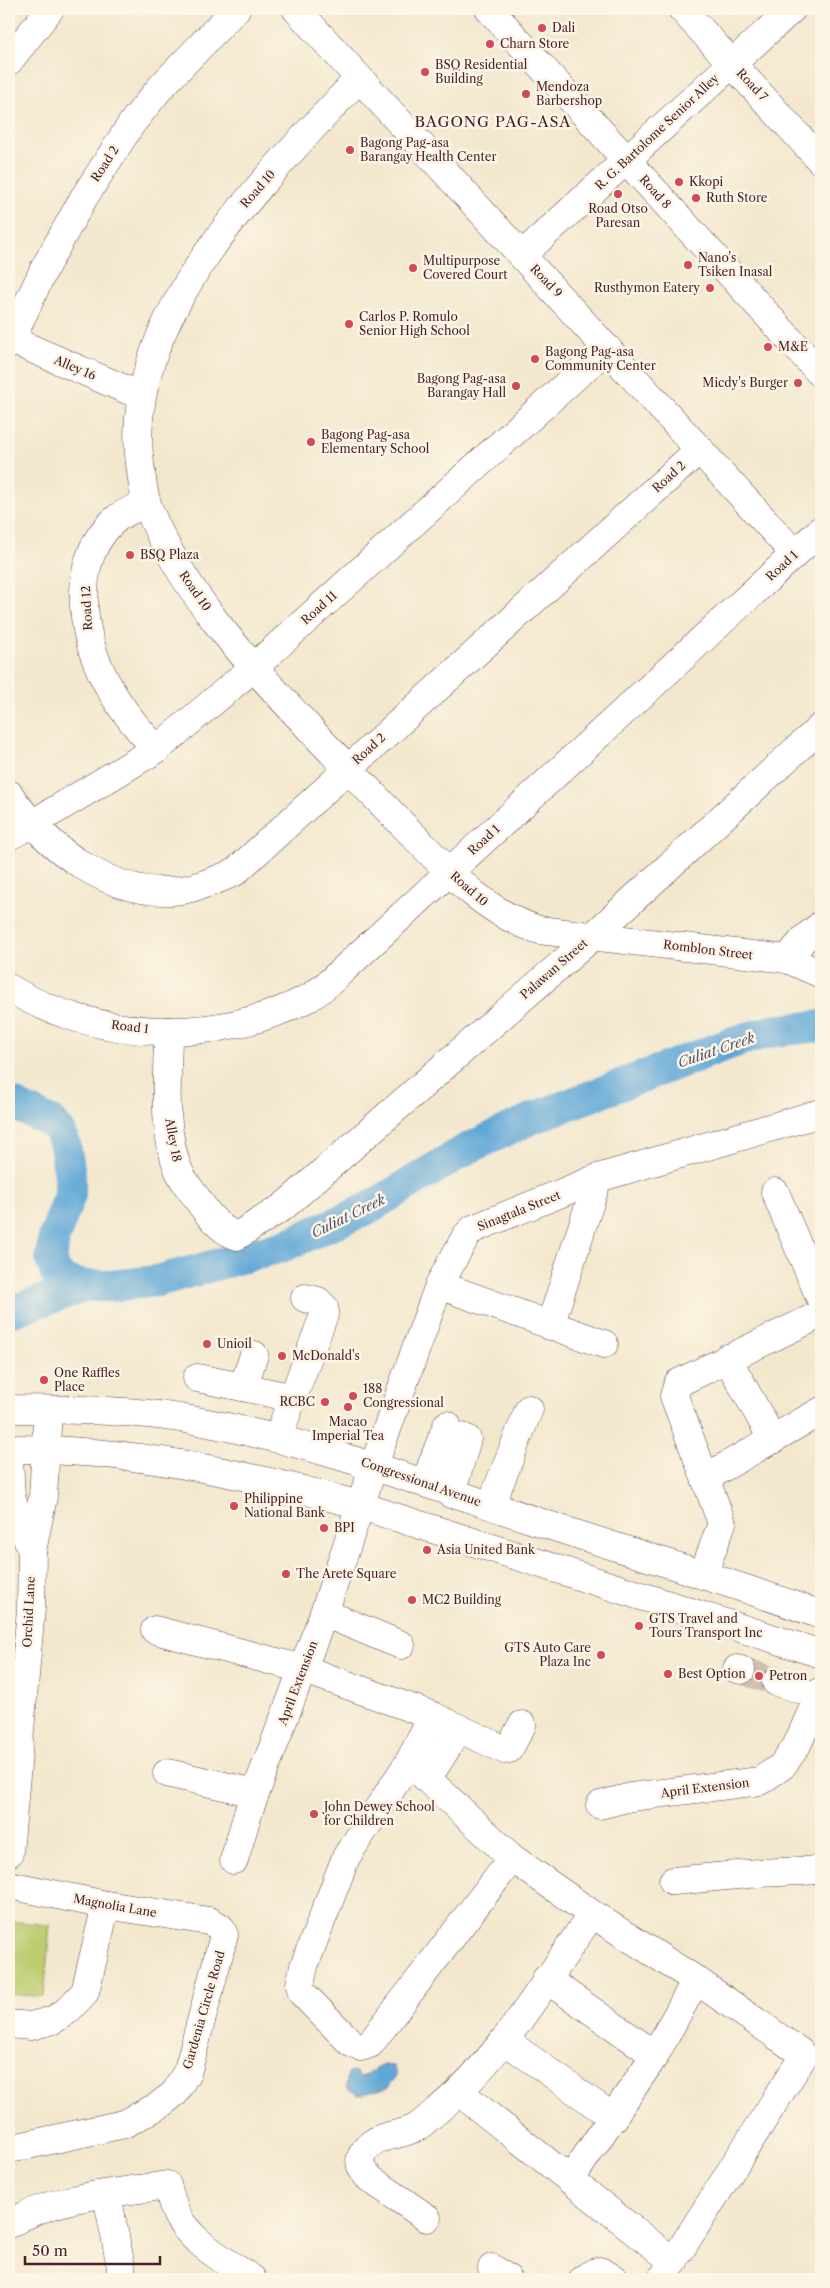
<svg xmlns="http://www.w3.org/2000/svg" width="830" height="2288" viewBox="0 0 830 2288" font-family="'Libre Caslon Text',serif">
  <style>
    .green { fill: #bccc6e; stroke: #83764c }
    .water { fill: #61a7d7; stroke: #566381 }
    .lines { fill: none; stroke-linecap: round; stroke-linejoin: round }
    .river { stroke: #61a7d7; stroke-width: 32 }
    .minor-tunnel { stroke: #d1c0ad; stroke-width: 28; stroke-dasharray: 28 14; stroke-linecap: butt }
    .minor-casing { stroke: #633d43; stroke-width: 29 }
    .major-casing { stroke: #633d43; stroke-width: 29 }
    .minor { stroke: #fff; stroke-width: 28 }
    .major { stroke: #fff; stroke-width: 28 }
    .poi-dot { fill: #d1495b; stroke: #fcf5e5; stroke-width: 2 }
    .labels { text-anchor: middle; stroke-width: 5; stroke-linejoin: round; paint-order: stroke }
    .poi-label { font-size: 12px; fill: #4a1f2b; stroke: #fcf5e5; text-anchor: start }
    .street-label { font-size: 12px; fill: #4a1f2b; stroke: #fcf5e5 }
    .water-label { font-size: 14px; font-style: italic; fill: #535570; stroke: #fcf5e5 }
    .quarter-label { font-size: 15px; letter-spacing: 1px; fill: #4a1f2b; stroke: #fcf5e5 }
  </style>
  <rect width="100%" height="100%" fill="#fcf5e5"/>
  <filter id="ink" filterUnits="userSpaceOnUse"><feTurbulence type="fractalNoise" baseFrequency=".02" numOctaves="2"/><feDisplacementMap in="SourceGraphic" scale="10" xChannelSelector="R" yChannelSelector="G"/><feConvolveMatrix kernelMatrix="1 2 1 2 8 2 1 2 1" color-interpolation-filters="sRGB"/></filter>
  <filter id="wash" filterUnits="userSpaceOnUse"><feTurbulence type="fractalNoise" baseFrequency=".0096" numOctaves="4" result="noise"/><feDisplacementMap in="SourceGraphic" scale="20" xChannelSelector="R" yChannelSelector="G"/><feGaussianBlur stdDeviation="1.12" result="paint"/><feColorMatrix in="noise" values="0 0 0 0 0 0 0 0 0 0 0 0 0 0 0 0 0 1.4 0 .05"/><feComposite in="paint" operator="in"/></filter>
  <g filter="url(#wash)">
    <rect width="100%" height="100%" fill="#f3e8ce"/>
    <polygon class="green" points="9,1921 50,1925 44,1997 9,1994"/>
    <path class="water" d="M 384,2065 L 393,2066 L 397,2076 L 387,2088 L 359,2095 L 346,2088 L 348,2073 L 356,2072 L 360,2077 C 370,2076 374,2066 384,2065 Z"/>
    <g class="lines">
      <g class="river">
        <polyline points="9,1102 53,1123 61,1133 65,1145 70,1175 70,1195 54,1237 51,1260 56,1273 65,1281 86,1286 112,1286 157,1281 281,1247 367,1209 467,1149 533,1118 740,1040 773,1031 821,1026"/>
        <polyline points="9,1312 86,1286"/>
      </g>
    </g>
  </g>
  <g filter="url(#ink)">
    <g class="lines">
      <polyline class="minor-tunnel" points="741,1670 776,1682"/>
      <g class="minor-casing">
        <g id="minor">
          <polyline points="296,9 795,554"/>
          <polyline points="489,9 821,374"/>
          <polyline points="682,9 821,161"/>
          <polyline points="9,61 50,9"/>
          <path d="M 359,78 C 268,177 120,316 140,464 C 142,478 143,493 148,507 C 185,600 259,674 326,746 C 354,775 382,804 410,832 C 449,872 485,913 539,930 L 787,959 L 821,974"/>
          <polyline points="522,255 792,9"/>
          <polyline points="9,339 141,396"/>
          <polyline points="9,344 45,267 83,199 132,123 160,88 236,9"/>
          <path d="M 147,503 C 137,508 124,512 116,519 C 98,534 88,555 85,579 C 77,645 112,704 157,749"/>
          <path d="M 9,794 C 45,847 111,899 181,890 C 200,887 217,880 235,872 L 700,449"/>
          <polyline points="9,836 32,824 157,749 253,668 607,348"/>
          <polyline points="787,959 804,939 821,925"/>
          <path d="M 9,988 C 95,1041 218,1046 308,998 C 322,991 334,978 346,967 L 821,530"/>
          <path d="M 168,1031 C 168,1076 161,1129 179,1171 C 184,1183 194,1193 200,1203 C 209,1216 221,1231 237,1236 L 283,1207 L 592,937 L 821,727"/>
          <polyline points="775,1192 821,1300"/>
          <polyline points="439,1285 604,1344"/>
          <polyline points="550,1326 598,1178"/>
          <polyline points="727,1358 773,1440"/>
          <polyline points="197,1378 243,1387 254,1355"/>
          <polyline points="243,1387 293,1398"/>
          <polyline points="278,1437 324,1315 324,1307 318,1301 305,1298"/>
          <polyline points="9,1459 11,1498 32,1551"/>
          <polyline points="707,1477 821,1411"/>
          <polyline points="425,1483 447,1425"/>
          <polyline points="451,1494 467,1439 462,1437"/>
          <polyline points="491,1505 529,1409"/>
          <polyline points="703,1575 722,1523 674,1396 678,1383 821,1314"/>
          <polyline points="324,1613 401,1645"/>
          <polyline points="155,1630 303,1669 433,1716 505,1750 509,1749 522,1725"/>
          <polyline points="737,1669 741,1670"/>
          <polyline points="776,1682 799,1689"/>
          <polyline points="433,1716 409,1762 346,1857 304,1966 300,1985 302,1993 351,2043 361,2047 370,2044 512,1858"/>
          <polyline points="409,1762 512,1858 592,1914 696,1980 800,2052 803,2057 662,2279"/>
          <polyline points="167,1773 255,1793"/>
          <polyline points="427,1779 459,1729"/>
          <polyline points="600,1805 631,1797 760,1781 782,1766 796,1747 821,1691"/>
          <polyline points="9,1853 31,1609 32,1551 43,1497 48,1410"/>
          <polyline points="234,1860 249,1810 324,1613 374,1465 439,1285 466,1236 473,1229 598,1178 821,1113"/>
          <polyline points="673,1881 759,1873 821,1870"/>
          <polyline points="9,1885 106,1905 209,1921 220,1927 224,1935 188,2070 175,2093 158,2106 124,2124 9,2149"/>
          <polyline points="546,1979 655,2055"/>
          <polyline points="9,2024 31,2026 53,2020 67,2011 85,1992 106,1905"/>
          <polyline points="504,2040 614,2118"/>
          <polyline points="459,2092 674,2262"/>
          <polyline points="570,2180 655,2055 696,1980"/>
          <polyline points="107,2195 121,2267 121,2279"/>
          <path d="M 427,2218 L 369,2178 C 363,2171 357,2164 362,2155 C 374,2132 398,2138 417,2127 C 425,2122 431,2115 438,2110 C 502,2057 545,1981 592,1914"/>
          <path d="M 9,2224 C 57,2195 113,2194 167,2185 C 170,2195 173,2206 177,2215 C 189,2241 229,2263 252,2279"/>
          <polyline points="492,2268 508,2279"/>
          <polyline points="583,2279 593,2273 600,2271 615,2279"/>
        </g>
      </g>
      <g class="major-casing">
        <g id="major">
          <path d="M 9,1409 C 67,1410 128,1409 186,1419 C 308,1440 423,1483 539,1522 C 633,1553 728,1581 821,1615"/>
          <path d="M 9,1449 C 127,1449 239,1472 352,1503 L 821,1654"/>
        </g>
      </g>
      <use href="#minor" class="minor"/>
      <use href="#major" class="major"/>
    </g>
  </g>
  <g class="poi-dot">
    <circle cx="542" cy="28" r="5"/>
    <circle cx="490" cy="44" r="5"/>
    <circle cx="425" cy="72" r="5"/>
    <circle cx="526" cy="94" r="5"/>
    <circle cx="350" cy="150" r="5"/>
    <circle cx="679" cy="182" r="5"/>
    <circle cx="618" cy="194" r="5"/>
    <circle cx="696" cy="198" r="5"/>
    <circle cx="688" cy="265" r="5"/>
    <circle cx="413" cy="268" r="5"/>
    <circle cx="710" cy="288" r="5"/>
    <circle cx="349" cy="324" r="5"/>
    <circle cx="768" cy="347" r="5"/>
    <circle cx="535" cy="359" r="5"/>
    <circle cx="798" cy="383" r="5"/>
    <circle cx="516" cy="386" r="5"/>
    <circle cx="311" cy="442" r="5"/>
    <circle cx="130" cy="555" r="5"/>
    <circle cx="207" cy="1344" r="5"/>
    <circle cx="282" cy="1356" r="5"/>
    <circle cx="44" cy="1380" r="5"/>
    <circle cx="353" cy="1396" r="5"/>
    <circle cx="325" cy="1402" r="5"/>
    <circle cx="348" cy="1407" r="5"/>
    <circle cx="234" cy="1506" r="5"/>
    <circle cx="324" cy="1528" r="5"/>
    <circle cx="427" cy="1550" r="5"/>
    <circle cx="286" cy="1574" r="5"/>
    <circle cx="412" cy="1600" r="5"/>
    <circle cx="639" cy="1626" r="5"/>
    <circle cx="601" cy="1655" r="5"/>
    <circle cx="668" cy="1674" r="5"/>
    <circle cx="759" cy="1676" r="5"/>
    <circle cx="314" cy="1814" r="5"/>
  </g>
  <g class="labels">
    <g class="poi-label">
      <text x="552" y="32">Dali</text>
      <text x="500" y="48">Charn Store</text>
      <text x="435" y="69">BSQ Residential<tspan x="435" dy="14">Building</tspan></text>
      <text x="536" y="91">Mendoza<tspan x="536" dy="14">Barbershop</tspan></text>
      <text x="360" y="147">Bagong Pag-asa<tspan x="360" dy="14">Barangay Health Center</tspan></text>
      <text x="689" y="186">Kkopi</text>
      <text x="706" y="202">Ruth Store</text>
      <text x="618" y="213" text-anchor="middle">Road Otso<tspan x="618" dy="14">Paresan</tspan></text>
      <text x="698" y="262">Nano's<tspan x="698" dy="14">Tsiken Inasal</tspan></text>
      <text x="423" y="265">Multipurpose<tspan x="423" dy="14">Covered Court</tspan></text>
      <text x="700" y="292" text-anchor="end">Rusthymon Eatery</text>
      <text x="359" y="321">Carlos P. Romulo<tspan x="359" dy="14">Senior High School</tspan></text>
      <text x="778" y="351">M&amp;E</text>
      <text x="545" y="356">Bagong Pag-asa<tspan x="545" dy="14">Community Center</tspan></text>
      <text x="506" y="383" text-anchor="end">Bagong Pag-asa<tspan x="506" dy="14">Barangay Hall</tspan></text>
      <text x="788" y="387" text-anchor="end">Micdy's Burger</text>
      <text x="321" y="439">Bagong Pag-asa<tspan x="321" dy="14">Elementary School</tspan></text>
      <text x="140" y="559">BSQ Plaza</text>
      <text x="217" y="1348">Unioil</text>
      <text x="292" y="1360">McDonald's</text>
      <text x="54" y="1377">One Raffles<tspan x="54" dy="14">Place</tspan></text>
      <text x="363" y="1393">188<tspan x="363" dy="14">Congressional</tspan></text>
      <text x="315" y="1406" text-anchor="end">RCBC</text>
      <text x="348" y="1426" text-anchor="middle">Macao<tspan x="348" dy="14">Imperial Tea</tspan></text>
      <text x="244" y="1503">Philippine<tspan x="244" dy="14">National Bank</tspan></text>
      <text x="334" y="1532">BPI</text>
      <text x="437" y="1554">Asia United Bank</text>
      <text x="296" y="1578">The Arete Square</text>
      <text x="422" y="1604">MC2 Building</text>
      <text x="649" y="1623">GTS Travel and<tspan x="649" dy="14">Tours Transport Inc</tspan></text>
      <text x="591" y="1652" text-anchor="end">GTS Auto Care<tspan x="591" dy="14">Plaza Inc</tspan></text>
      <text x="678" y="1678">Best Option</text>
      <text x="769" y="1680">Petron</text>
      <text x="324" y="1811">John Dewey School<tspan x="324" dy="14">for Children</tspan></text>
    </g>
    <g class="street-label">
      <text transform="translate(752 85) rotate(47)" y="4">Road 7</text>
      <text transform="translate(657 132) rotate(-43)" y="4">R. G. Bartolome Senior Alley</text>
      <text transform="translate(105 164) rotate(-57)" y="4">Road 2</text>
      <text transform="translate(258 189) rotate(-49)" y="4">Road 10</text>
      <text transform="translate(655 192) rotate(48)" y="4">Road 8</text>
      <text transform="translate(546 281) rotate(47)" y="4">Road 9</text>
      <text transform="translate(75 368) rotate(23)" y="4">Alley 16</text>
      <text transform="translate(669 477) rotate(-42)" y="4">Road 2</text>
      <text transform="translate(782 566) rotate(-43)" y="4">Road 1</text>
      <text transform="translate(195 591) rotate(55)" y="4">Road 10</text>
      <text transform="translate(87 608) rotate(-93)" y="4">Road 12</text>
      <text transform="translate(319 608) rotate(-42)" y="4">Road 11</text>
      <text transform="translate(369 749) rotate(-42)" y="4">Road 2</text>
      <text transform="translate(484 840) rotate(-43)" y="4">Road 1</text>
      <text transform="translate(469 889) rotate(41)" y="4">Road 10</text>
      <text transform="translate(708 950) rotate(7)" y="4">Romblon Street</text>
      <text transform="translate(554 969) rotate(-41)" y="4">Palawan Street</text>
      <text transform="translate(130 1027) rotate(7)" y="4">Road 1</text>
      <text transform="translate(173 1140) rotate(80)" y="4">Alley 18</text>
      <text transform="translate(519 1211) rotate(-22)" y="4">Sinagtala Street</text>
      <text transform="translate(421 1482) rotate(19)" y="4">Congressional Avenue</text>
      <text transform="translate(29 1612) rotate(-87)" y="4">Orchid Lane</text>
      <text transform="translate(298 1683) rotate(-69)" y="4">April Extension</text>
      <text transform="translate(705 1788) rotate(-7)" y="4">April Extension</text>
      <text transform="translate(115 1906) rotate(10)" y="4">Magnolia Lane</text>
      <text transform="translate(204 2010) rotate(-74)" y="4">Gardenia Circle Road</text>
    </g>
    <g class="water-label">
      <text transform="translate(716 1050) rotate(-19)" y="5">Culiat Creek</text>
      <text transform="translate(348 1216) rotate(-26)" y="5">Culiat Creek</text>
    </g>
    <g class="quarter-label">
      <text x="493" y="127">BAGONG PAG-ASA</text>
    </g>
  </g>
  <rect width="830" height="2288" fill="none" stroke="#fcf5e5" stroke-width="30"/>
  <path d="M25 2256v8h135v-8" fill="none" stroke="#4a1f2b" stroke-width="2.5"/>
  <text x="32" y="2256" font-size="15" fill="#4a1f2b" stroke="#fcf5e5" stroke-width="4" paint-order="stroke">50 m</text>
</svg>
